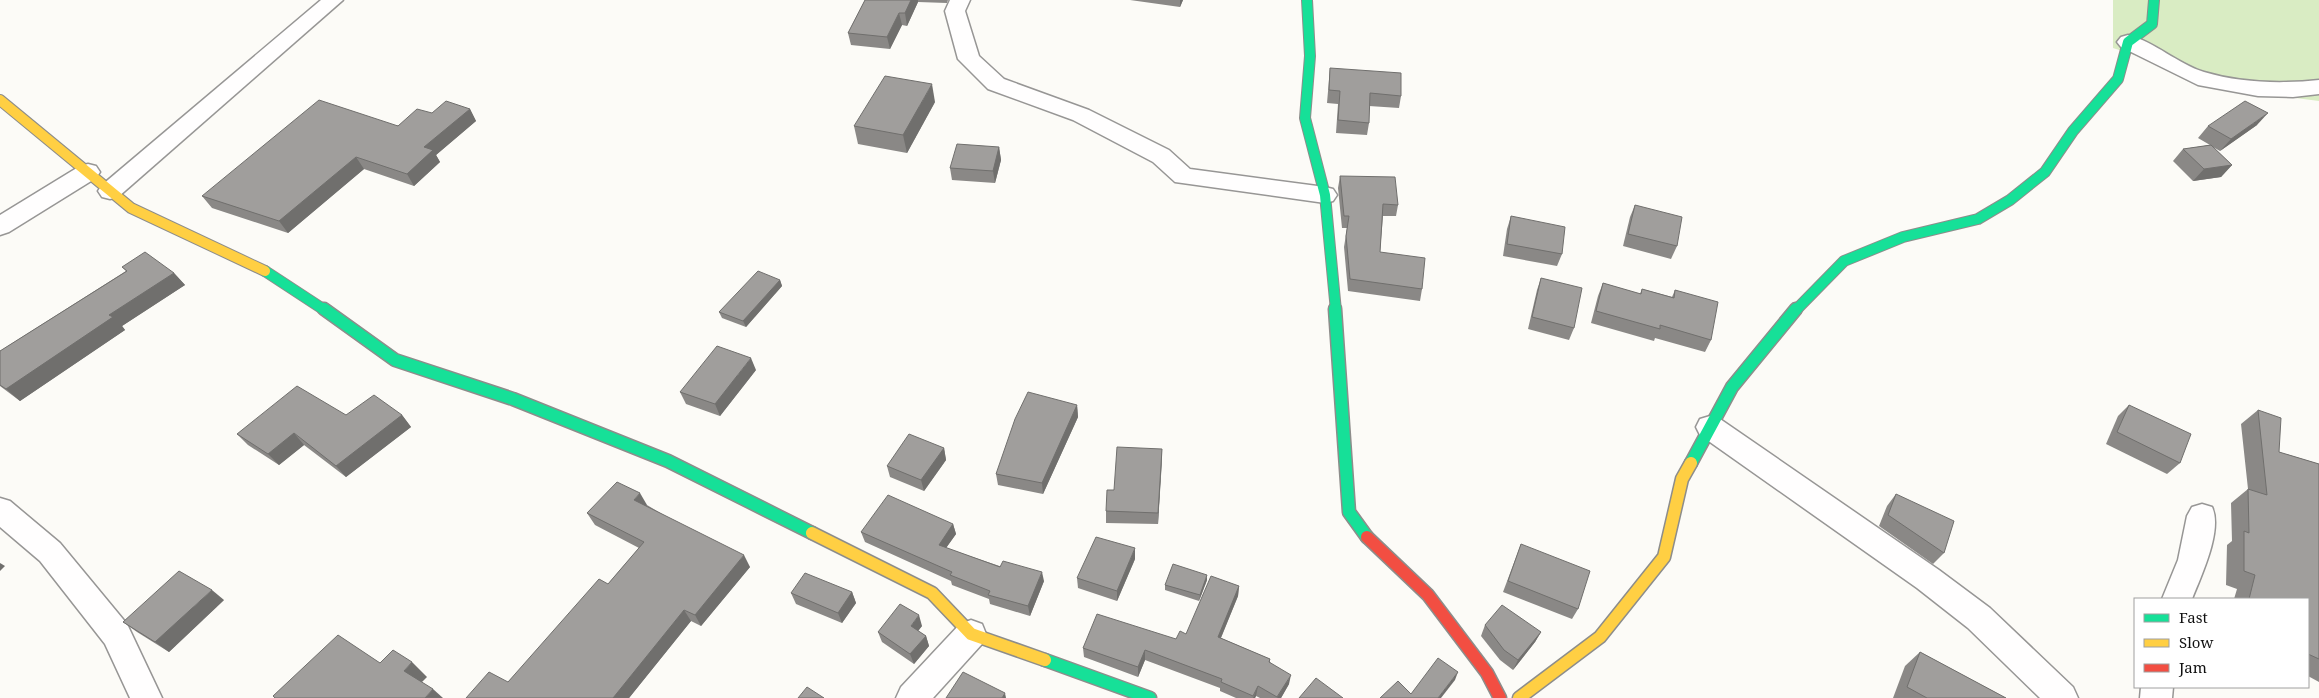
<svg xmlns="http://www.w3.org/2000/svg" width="2319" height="698" viewBox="0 0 2319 698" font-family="'Noto Serif',serif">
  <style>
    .forest { fill: #d9ecc3 }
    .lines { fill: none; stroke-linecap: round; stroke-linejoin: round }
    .street-casing { stroke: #979695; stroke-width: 3 }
    .fast-far1-casing { stroke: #8d8d8b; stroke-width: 12 }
    .fast-casing { stroke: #8d8d8b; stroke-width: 15 }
    .slow-far1-casing { stroke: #8d8d8b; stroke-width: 12 }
    .slow-casing { stroke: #8d8d8b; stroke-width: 15 }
    .jam-casing { stroke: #8d8d8b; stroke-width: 15 }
    .street { fill: #fffefe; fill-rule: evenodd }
    .fast-far1 { stroke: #16e098; stroke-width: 10 }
    .fast { stroke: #16e098; stroke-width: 12 }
    .slow-far1 { stroke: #ffcf43; stroke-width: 10 }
    .slow { stroke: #ffcf43; stroke-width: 12 }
    .jam { stroke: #f24e42; stroke-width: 12 }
    .wall { fill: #8a8886 }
    .shaded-wall { fill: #706f6d }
    .building { fill: #a09e9c; stroke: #706f6d }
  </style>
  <rect width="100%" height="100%" fill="#fcfbf7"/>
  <polygon class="forest" points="2113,0 2319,0 2319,101 2249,92 2113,48"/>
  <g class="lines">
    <g class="street-casing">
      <g id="street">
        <polygon points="321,0 343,0 118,197 110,199 102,197 98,191 102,185"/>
        <polygon points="950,0 970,0 965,11 979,56 1004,79 1089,110 1169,150 1190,169 1325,187 1333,189 1337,195 1333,201 1325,203 1175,182 1153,162 1073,120 988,89 958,59 945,11"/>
        <path d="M 2128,35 C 2155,42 2178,64 2204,72 C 2241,83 2281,84 2319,80 L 2319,94 L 2293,97 L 2258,96 L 2198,85 L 2121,47 L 2117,42 L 2121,37 Z"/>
        <polygon points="88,164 96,166 100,172 96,178 9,232 0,235 0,215 80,166"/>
        <polygon points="1710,416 1720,419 1939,570 1990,608 2073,687 2078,698 2040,698 1968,628 1917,588 1700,435 1696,427 1700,419"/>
        <polygon points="0,498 10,501 60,543 127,624 162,698 130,698 105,644 40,561 0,527"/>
        <path d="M 2202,504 L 2212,507 C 2223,530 2201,576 2192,599 L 2162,599 L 2178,560 L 2187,516 L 2192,507 Z"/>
        <polygon points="971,620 982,624 986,634 982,644 933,698 896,698 901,687 960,624"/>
        <polygon points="2141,687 2173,687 2172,698 2140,698"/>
      </g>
    </g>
    <g class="fast-far1-casing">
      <g id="fast-far1">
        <polyline points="1307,0 1310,56 1305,118 1325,195 1336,311"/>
        <polyline points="265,271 326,311"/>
        <polyline points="1795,311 1844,261 1903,237 1978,219 2010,200 2045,172 2073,131 2118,79 2128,42 2152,24 2154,0"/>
      </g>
    </g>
    <g class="fast-casing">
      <g id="fast">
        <polyline points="324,309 395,360 513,399 668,461 812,533"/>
        <polyline points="1335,309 1349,512 1367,537"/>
        <polyline points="1691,463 1732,387 1796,309"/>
        <polyline points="1045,660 1150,698"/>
      </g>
    </g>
    <g class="slow-far1-casing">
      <polyline id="slow-far1" points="0,100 131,208 265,271"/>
    </g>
    <g class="slow-casing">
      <g id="slow">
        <polyline points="812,533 932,593 971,634 1045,660"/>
        <polyline points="1519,698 1600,637 1664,557 1682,479 1691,463"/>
      </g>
    </g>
    <g class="jam-casing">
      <polyline id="jam" points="1367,537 1428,595 1487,673 1500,698"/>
    </g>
    <use href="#street" class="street"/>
    <use href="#fast-far1" class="fast-far1"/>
    <use href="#fast" class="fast"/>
    <use href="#slow-far1" class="slow-far1"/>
    <use href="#slow" class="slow"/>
    <use href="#jam" class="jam"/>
  </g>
  <g class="wall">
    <polygon points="865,0 948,0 947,3 918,2 907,26 902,25 890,49 851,45 848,33"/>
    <polygon points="1130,0 1183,0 1180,7"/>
    <polygon points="1330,68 1401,96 1399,108 1369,106 1369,123 1367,135 1336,133 1338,104 1327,103"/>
    <polygon points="935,102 907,153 858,144 854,126"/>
    <polygon points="470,109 476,121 436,155 440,162 414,186 364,169 288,233 212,208 202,196 432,113"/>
    <polygon points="2257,125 2220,151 2213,147 2232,165 2221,177 2193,181 2173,161 2183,149 2210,145 2198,138 2208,126"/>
    <polygon points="999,147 1001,160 995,183 952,180 950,168"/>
    <polygon points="1340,176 1398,205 1396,216 1383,216 1380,252 1422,289 1420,301 1348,291 1344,247 1347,228 1342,228 1338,188"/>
    <polygon points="1635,205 1677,246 1671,259 1623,246 1630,217"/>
    <polygon points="1511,216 1562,254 1557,266 1503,256 1507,229"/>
    <polygon points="122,267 174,273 185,285 122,326 125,330 20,401 0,386 0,351 126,271"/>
    <polygon points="1541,278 1574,328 1569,340 1528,329 1537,290"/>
    <polygon points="780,280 782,286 746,327 722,318 719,312"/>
    <polygon points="1603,283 1640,294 1642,289 1672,297 1675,290 1711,340 1705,352 1655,338 1654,341 1591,323 1598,296"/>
    <polygon points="756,370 720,416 686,404 680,392"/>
    <polygon points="1077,405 1078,417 1043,494 998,485 996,474"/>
    <polygon points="2129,405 2180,463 2167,474 2106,444 2118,416"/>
    <polygon points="2258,410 2279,452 2319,464 2319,682 2308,676 2308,599 2234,599 2237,589 2226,585 2227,545 2232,541 2231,503 2248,489 2241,424"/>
    <polygon points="346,415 402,415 411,427 346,477 304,445 279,465 248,445 237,434"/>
    <polygon points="944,448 946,460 924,491 890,477 887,466"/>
    <polygon points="1162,449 1158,524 1106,523 1106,511 1114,490"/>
    <polygon points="1896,494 1944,553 1933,564 1879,526 1887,506"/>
    <polygon points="647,505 750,567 701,626 691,621 629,698 466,698 508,682 608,584 639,548 595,525 587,513"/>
    <polygon points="953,524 956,534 946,548 1044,581 1030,616 990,604 989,599 952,585 951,581 865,542 861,532"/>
    <polygon points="1521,544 1578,609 1572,619 1503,592"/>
    <polygon points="1135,559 1117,601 1078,588 1077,578"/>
    <polygon points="1207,580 1199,601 1165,590 1165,585"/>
    <polygon points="1239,586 1238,596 1221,638 1270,659 1270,662 1289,684 1281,698 1260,698 1256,696 1255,698 1236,698 1220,691 1220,688 1145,660 1138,677 1084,657 1083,648 1176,639 1186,634"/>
    <polygon points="852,592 856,603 842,623 796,604 791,593"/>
    <polygon points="224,600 169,652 137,632 123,622"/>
    <polygon points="1485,625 1541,632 1535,642 1513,670 1500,660 1481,636"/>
    <polygon points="922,626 918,631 926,636 929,646 914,664 882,642 878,632"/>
    <polygon points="1920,652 2006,698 1893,698 1905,666"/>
  </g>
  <g class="shaded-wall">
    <polygon points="911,0 918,0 918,2 907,26 905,13"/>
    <polygon points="1180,0 1183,0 1180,7"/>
    <polygon points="899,13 902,25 890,49 887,37"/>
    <polygon points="932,84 935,102 907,153 903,135"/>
    <polygon points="470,109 476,121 436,155 440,162 414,186 407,174 424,147"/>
    <polygon points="2268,113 2257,125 2220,151 2231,139"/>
    <polygon points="999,147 1001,160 995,183 993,171"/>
    <polygon points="356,157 364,169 288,233 279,221"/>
    <polygon points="2232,165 2221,177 2193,181 2204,169"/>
    <polygon points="174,273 185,285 122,326 125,330 20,401 6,389 109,315"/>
    <polygon points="780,280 782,286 746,327 743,321"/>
    <polygon points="751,358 756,370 720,416 715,404"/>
    <polygon points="1077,405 1078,417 1043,494 1042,483"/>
    <polygon points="402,415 411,427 346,477 336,466"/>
    <polygon points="294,433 304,445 279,465 268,454"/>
    <polygon points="944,448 946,460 924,491 921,480"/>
    <polygon points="1162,449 1162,460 1158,524 1158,513"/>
    <polygon points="640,493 647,505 641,512 634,500"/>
    <polygon points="953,524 956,534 941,555 939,545"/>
    <polygon points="1135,548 1135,559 1117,601 1117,591"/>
    <polygon points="744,555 750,567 701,626 695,615"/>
    <polygon points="0,563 5,566 0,571"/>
    <polygon points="1042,572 1044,581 1030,616 1028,606"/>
    <polygon points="1207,575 1207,580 1199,601 1200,595"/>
    <polygon points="1239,586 1238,596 1217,647 1218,637"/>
    <polygon points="212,590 224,600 169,652 155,642"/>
    <polygon points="852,592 856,603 842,623 838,613"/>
    <polygon points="684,610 691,621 629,698 613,698"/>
    <polygon points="919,615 922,626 914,636 911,626"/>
    <polygon points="1541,632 1535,642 1513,670 1518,660"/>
    <polygon points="926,636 929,646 914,664 910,654"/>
    <polygon points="1145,650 1145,660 1138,677 1138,667"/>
    <polygon points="412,662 427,677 419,685 404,671"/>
    <polygon points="1458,672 1455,680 1441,698 1438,698"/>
    <polygon points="1291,675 1289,684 1281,698 1277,698"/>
    <polygon points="1258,686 1256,696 1255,698 1253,698"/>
    <polygon points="433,689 443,698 425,698"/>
    <polygon points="1005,693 1006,698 1002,698"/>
  </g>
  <g class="building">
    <polygon points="865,0 911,0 905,13 899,13 887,37 848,33"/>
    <polygon points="1330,68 1401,73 1401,96 1370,93 1369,123 1338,120 1340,91 1329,90"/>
    <polygon points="885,76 932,84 903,135 854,126"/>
    <polygon points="319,100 398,126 417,109 432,113 446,101 470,109 424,147 433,150 407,174 356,157 279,221 202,196"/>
    <polygon points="2245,101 2268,113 2231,139 2208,126"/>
    <polygon points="957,144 999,147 993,171 950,168"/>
    <polygon points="2211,145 2232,165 2204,169 2183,149"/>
    <polygon points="1340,176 1395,177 1398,205 1383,204 1380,252 1425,258 1422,289 1350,279 1346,236 1349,216 1344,216"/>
    <polygon points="1635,205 1682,217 1677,246 1628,234"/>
    <polygon points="1511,216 1565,227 1562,254 1507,244"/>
    <polygon points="145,252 174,273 109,315 113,317 6,389 0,385 0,351 127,271 122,267"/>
    <polygon points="758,271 780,280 743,321 719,312"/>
    <polygon points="1541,278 1582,288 1574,328 1532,317"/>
    <polygon points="1603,283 1641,294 1642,289 1674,298 1675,290 1718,302 1711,340 1660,325 1660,329 1596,311"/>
    <polygon points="717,346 751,358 715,404 680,392"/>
    <polygon points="297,386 346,415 374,395 402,415 336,466 294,433 268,454 237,434"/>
    <polygon points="1028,392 1077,405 1042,483 996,474 1015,419"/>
    <polygon points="2129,405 2191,434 2180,463 2117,432"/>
    <polygon points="2258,410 2281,418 2279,452 2319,464 2319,659 2308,654 2308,599 2249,599 2255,575 2244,571 2244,531 2249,533 2248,489 2267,495"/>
    <polygon points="909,434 944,448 921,480 887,466"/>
    <polygon points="1117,447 1162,449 1158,513 1106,511 1107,490 1114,490"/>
    <polygon points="617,482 640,493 634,500 744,555 695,615 684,610 613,698 466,698 489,672 508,682 599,579 608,584 644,542 587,513"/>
    <polygon points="1896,494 1954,521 1944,553 1888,515"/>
    <polygon points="888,495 953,524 939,545 1000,567 1003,561 1042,572 1028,606 988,595 990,591 950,575 952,572 861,532"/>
    <polygon points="1096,537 1135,548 1117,591 1077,578"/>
    <polygon points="1521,544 1590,571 1578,609 1508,581"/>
    <polygon points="1173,564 1207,575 1200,595 1165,585"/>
    <polygon points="179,571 212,590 155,642 123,622"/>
    <polygon points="805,573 852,592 838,613 791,593"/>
    <polygon points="1211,576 1239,586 1218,637 1270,659 1269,662 1291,675 1277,697 1258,686 1253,696 1221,682 1222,679 1145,650 1138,667 1083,648 1097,614 1176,639 1180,631 1186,634"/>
    <polygon points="900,604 919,615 911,626 926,636 910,654 878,632"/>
    <polygon points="1502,605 1541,632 1518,660 1504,650 1485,625"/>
    <polygon points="338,635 380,663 393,650 412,662 404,671 433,689 425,698 275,698 273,696"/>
    <polygon points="1920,652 2006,698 1927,698 1907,687"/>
    <polygon points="1438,658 1458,672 1438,698 1380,698 1398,681 1411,694"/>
    <polygon points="963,672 1005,693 1002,698 946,698"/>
    <polygon points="1316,678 1343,698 1299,698"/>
    <polygon points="807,687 824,698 798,698"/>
  </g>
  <rect x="2134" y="598" width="175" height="90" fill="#ffffff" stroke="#a0a0a0"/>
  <rect x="2144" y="614" width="25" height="8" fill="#16e098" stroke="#a0a0a0"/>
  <text x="2179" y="623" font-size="15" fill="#111111">Fast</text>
  <rect x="2144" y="639" width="25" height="8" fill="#ffcf43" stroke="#a0a0a0"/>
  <text x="2179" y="648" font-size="15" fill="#111111">Slow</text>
  <rect x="2144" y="664" width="25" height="8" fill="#f24e42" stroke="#a0a0a0"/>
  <text x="2179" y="673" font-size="15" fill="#111111">Jam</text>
</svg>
